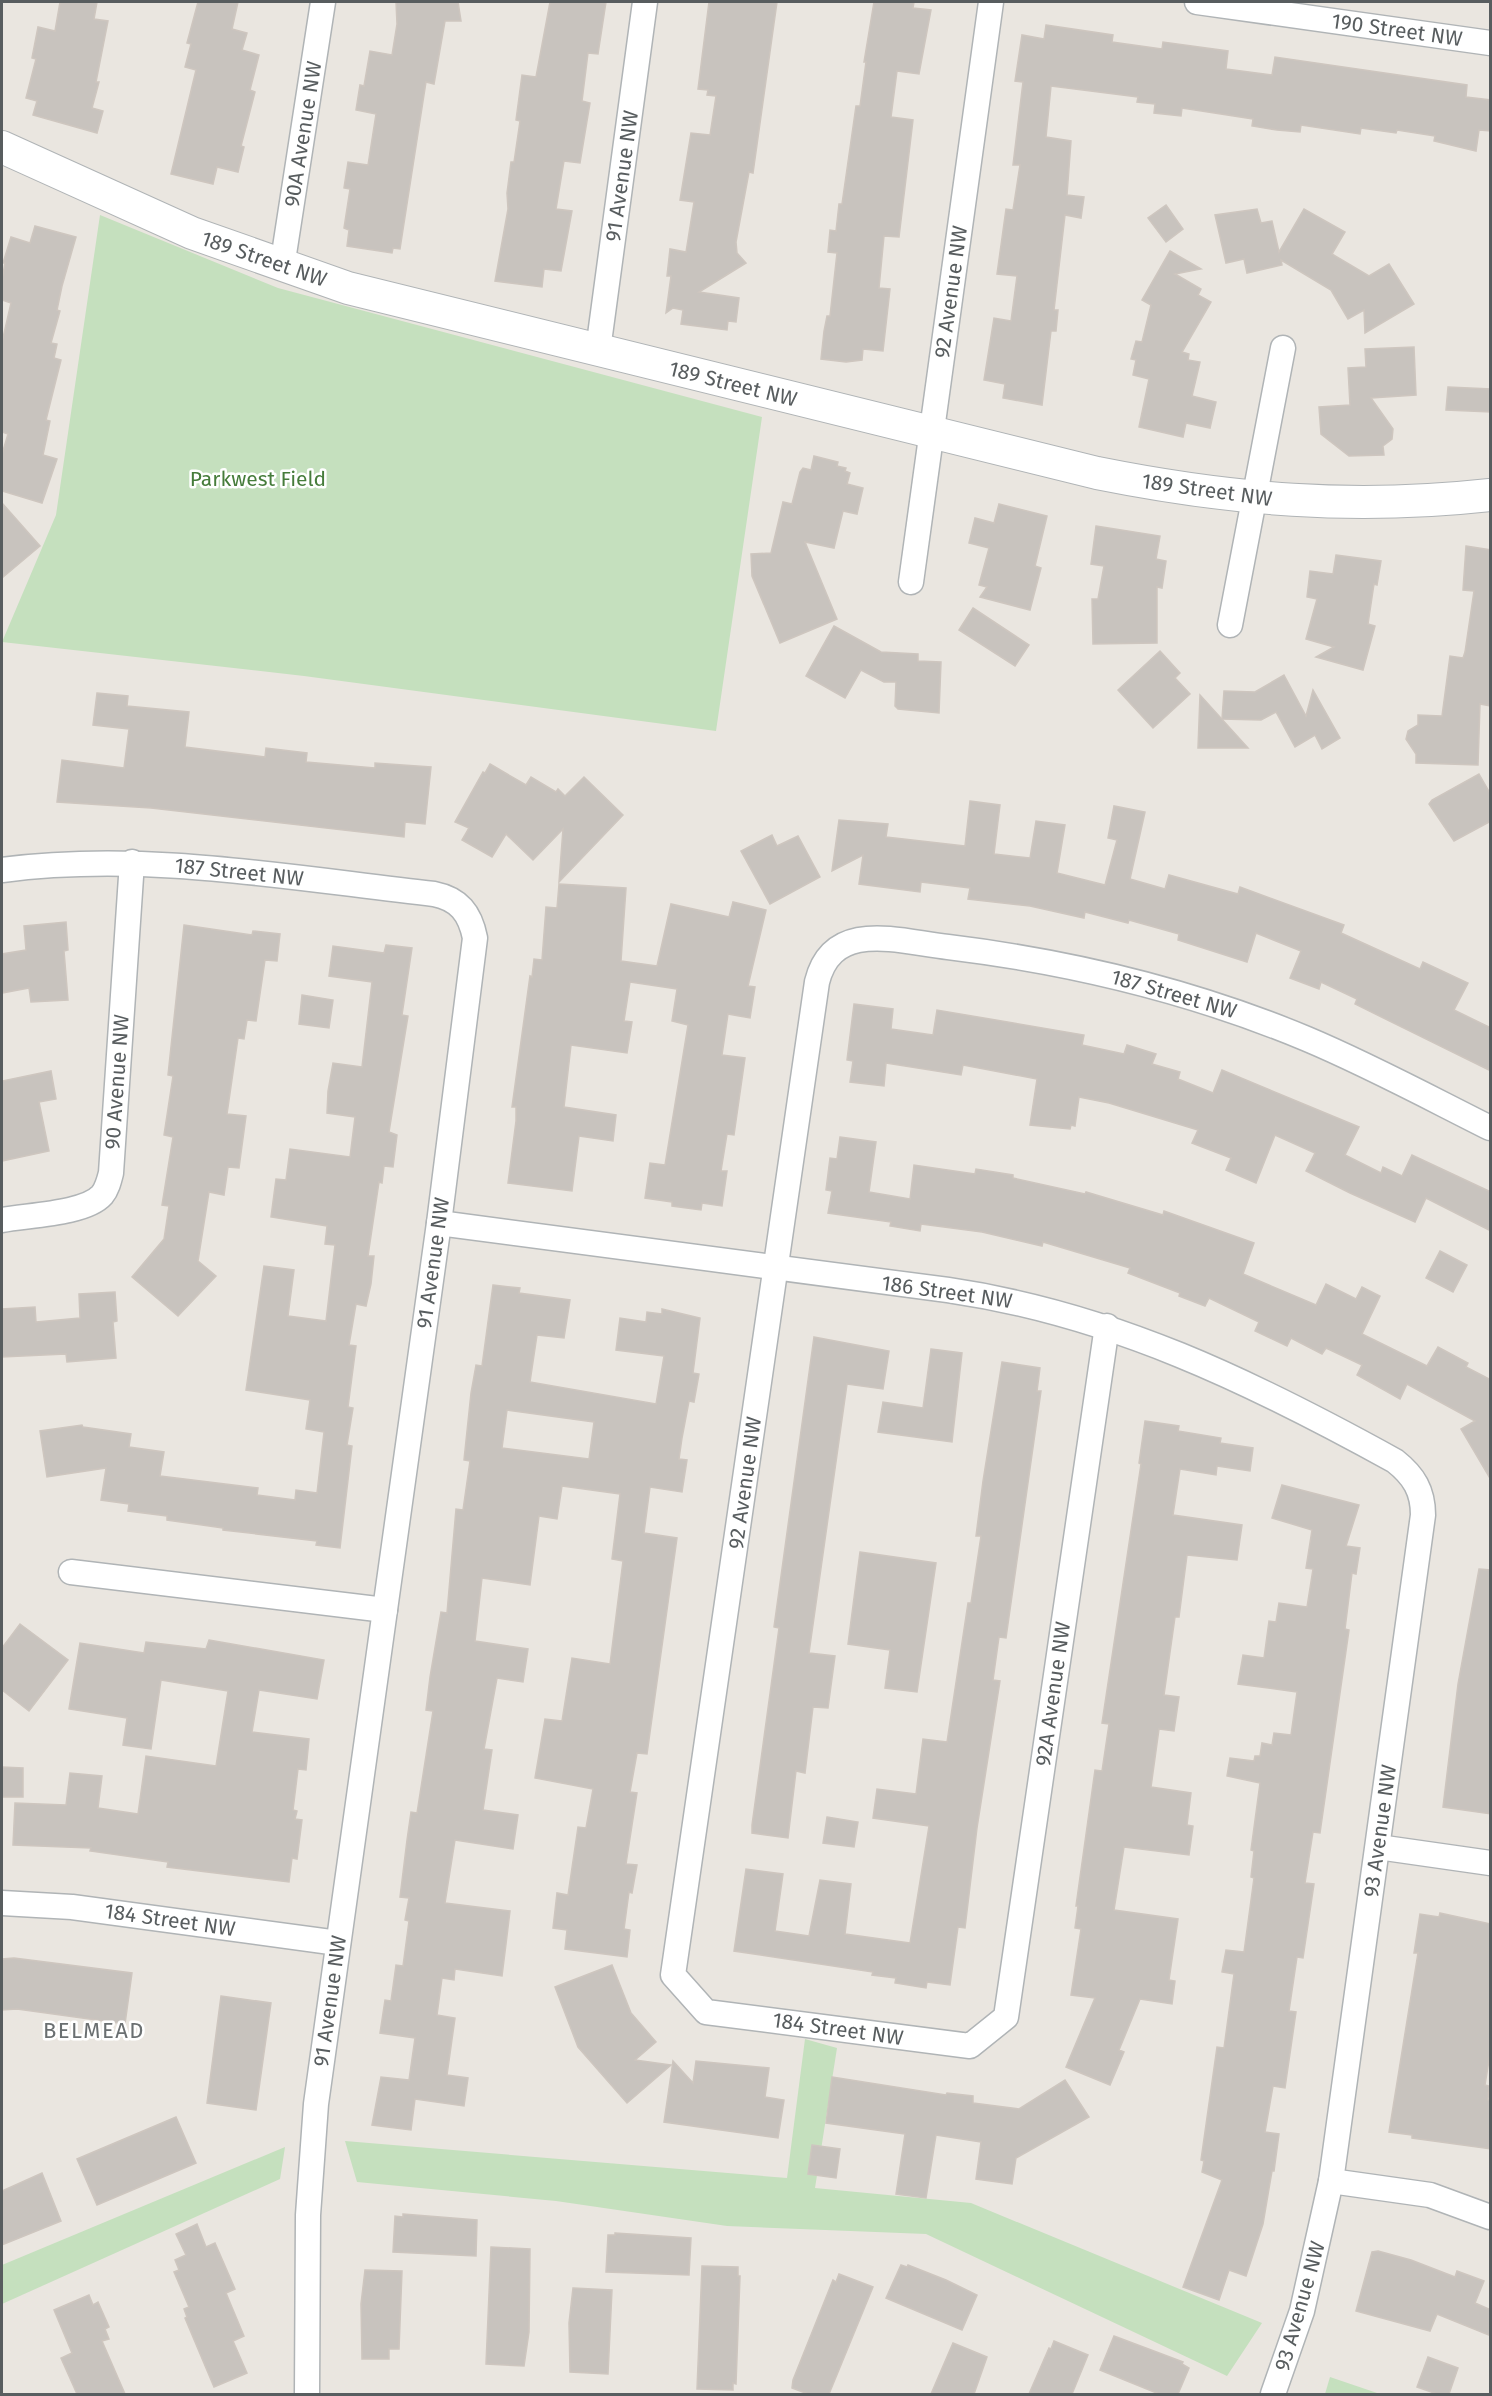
<svg xmlns="http://www.w3.org/2000/svg" width="1492" height="2396" viewBox="0 0 1492 2396" font-family="'Fira Sans',sans-serif">
  <style>
    .green { fill: #c5e0be }
    .building { fill: #c8c3be; stroke: #cec6bf; stroke-width: 1.5; fill-rule: evenodd }
    .lines { fill: none; stroke-linecap: round; stroke-linejoin: round }
    .minor-casing { stroke: #b0b4b6; stroke-width: 27 }
    .tertiary-casing { stroke: #b0b4b6; stroke-width: 34 }
    .minor { stroke: #fff; stroke-width: 24 }
    .tertiary { stroke: #fff; stroke-width: 32 }
    .labels { text-anchor: middle; stroke-width: 5; stroke-linejoin: round; paint-order: stroke }
    .street-label { font-size: 21px; fill: #585d5f; stroke: #fff }
    .park-label { font-size: 21px; fill: #467c3b; stroke: #fff }
    .neighbourhood-label { font-size: 22px; letter-spacing: 1.5px; fill: #6a6f71; stroke: #fff }
  </style>
  <rect width="100%" height="100%" fill="#eae6e0"/>
  <g class="green">
    <polygon points="100,215 278,288 762,417 716,731 304,676 2,642 56,515"/>
    <polygon points="805,2039 837,2048 815,2188 971,2203 1262,2323 1227,2376 926,2234 727,2226 556,2201 357,2182 345,2141 787,2178"/>
    <polygon points="285,2147 280,2179 2,2304 2,2265"/>
    <polygon points="1330,2377 1380,2394 1325,2394"/>
  </g>
  <g class="building">
    <polygon points="60,2 97,2 94,19 108,21 96,82 99,82 92,108 103,111 97,133 33,115 37,101 26,98 36,59 32,58 38,27 55,31"/>
    <polygon points="198,2 238,2 232,29 247,33 242,50 259,55 250,90 255,92 241,146 244,147 238,172 217,167 213,184 171,174 196,70 185,67 191,44 187,43"/>
    <polygon points="396,2 458,2 461,21 445,21 434,84 426,82 400,249 393,248 392,253 347,246 349,230 344,228 350,189 344,188 348,162 368,165 376,114 356,110 360,85 364,86 370,51 392,55 397,24"/>
    <polygon points="550,2 606,2 598,54 588,53 582,101 590,103 580,163 564,161 556,209 572,211 561,271 544,269 542,287 495,281 508,209 507,193 511,162 514,162 520,121 516,120 522,75 536,77"/>
    <polygon points="709,2 777,2 753,173 749,172 736,242 737,253 746,263 699,292 739,298 736,322 728,321 727,330 681,324 683,310 673,308 666,313 671,276 667,276 670,249 686,252 694,202 680,200 691,133 710,135 716,96 707,95 708,90 698,89"/>
    <polygon points="874,2 914,2 913,8 931,10 919,74 897,71 891,117 913,120 899,237 884,236 879,288 890,289 883,351 863,349 862,360 846,362 821,359 824,331 827,316 830,316 837,253 828,252 830,230 836,231 839,204 842,204 856,106 860,106 866,62 864,62"/>
    <polygon points="1046,25 1113,35 1112,42 1162,49 1163,42 1228,51 1226,69 1272,75 1275,57 1467,85 1466,97 1491,100 1491,131 1479,130 1476,151 1434,141 1435,136 1397,130 1396,133 1361,128 1360,134 1301,125 1300,132 1277,130 1252,126 1253,119 1182,108 1181,116 1154,113 1155,104 1137,102 1138,97 1051,86 1046,137 1071,141 1067,195 1084,197 1081,218 1065,215 1054,310 1058,310 1056,331 1051,331 1042,405 1003,398 1005,384 984,380 994,318 1011,321 1017,276 997,274 1006,209 1013,210 1020,165 1013,165 1023,82 1015,81 1022,35 1044,39"/>
    <polygon points="1166,205 1183,229 1166,242 1148,218"/>
    <polygon points="1257,209 1261,223 1272,221 1279,252 1304,209 1345,232 1332,254 1369,276 1389,264 1414,304 1365,333 1364,310 1348,319 1331,290 1281,260 1282,265 1247,273 1244,259 1226,263 1215,215"/>
    <polygon points="35,226 76,237 62,286 57,310 60,311 51,343 57,344 54,358 61,360 46,420 50,421 43,455 57,459 42,503 2,491 2,454 8,434 2,432 2,342 11,303 2,300 2,279 5,263 3,263 11,237 30,243"/>
    <polygon points="1170,251 1201,269 1175,274 1201,289 1198,295 1211,302 1182,352 1189,354 1188,360 1200,362 1192,396 1216,402 1210,428 1186,423 1183,437 1139,427 1149,379 1133,375 1136,360 1131,359 1136,341 1142,342 1151,305 1142,300"/>
    <polygon points="1414,347 1416,395 1371,398 1393,429 1392,439 1383,446 1384,455 1349,456 1321,434 1319,407 1350,405 1348,368 1366,367 1365,349"/>
    <polygon points="1448,387 1491,389 1491,412 1446,410"/>
    <polygon points="814,456 838,462 837,466 846,468 845,471 850,473 847,484 863,488 857,514 843,511 834,548 805,542 837,619 780,643 752,576 751,554 771,553 783,502 792,504 800,472 803,468 811,470"/>
    <polygon points="2,503 40,546 2,578"/>
    <polygon points="999,504 1047,516 1035,566 1041,568 1030,610 980,597 987,587 979,585 989,548 969,543 975,518 994,523"/>
    <polygon points="1096,526 1160,536 1156,559 1166,561 1162,588 1157,587 1157,643 1093,644 1092,599 1098,599 1104,566 1091,564"/>
    <polygon points="1466,546 1491,550 1491,706 1480,704 1478,765 1416,763 1416,754 1406,739 1408,731 1418,725 1418,715 1442,716 1450,656 1463,658 1465,652 1474,591 1463,590"/>
    <polygon points="1336,555 1381,561 1377,585 1374,584 1368,624 1375,626 1363,670 1316,657 1334,647 1306,639 1317,599 1307,597 1310,571 1333,574"/>
    <polygon points="973,608 1029,645 1015,666 959,630"/>
    <polygon points="834,626 881,652 918,654 918,661 941,662 939,713 898,709 895,706 896,682 884,682 861,670 845,698 806,676"/>
    <polygon points="1160,651 1180,673 1175,678 1190,694 1153,728 1118,690"/>
    <polygon points="1284,675 1306,716 1313,690 1340,738 1322,749 1315,735 1295,747 1276,712 1261,720 1222,719 1224,691 1255,692"/>
    <polygon points="97,693 128,696 127,706 189,712 185,747 265,757 266,748 307,753 306,762 375,768 375,763 431,767 425,824 405,822 404,837 151,808 57,802 62,760 124,768 129,729 93,725"/>
    <polygon points="1200,695 1248,748 1198,748"/>
    <polygon points="490,764 526,785 531,777 556,792 558,789 565,796 584,777 623,815 559,882 563,829 533,860 506,834 492,857 462,840 469,828 455,822 483,772 485,773"/>
    <polygon points="1479,774 1491,795 1491,821 1454,841 1429,804 1432,800"/>
    <polygon points="970,801 1000,805 994,854 1030,858 1036,821 1065,825 1057,873 1105,885 1117,840 1108,838 1114,806 1145,812 1130,879 1165,889 1169,875 1238,894 1240,887 1344,925 1341,933 1420,969 1423,962 1468,983 1454,1010 1491,1028 1491,1071 1355,1004 1357,999 1321,982 1319,989 1290,978 1301,951 1256,933 1247,962 1178,940 1179,934 1129,920 1128,923 1085,912 1084,918 1030,906 968,899 970,888 921,882 920,892 859,884 863,855 832,871 839,820 888,824 886,837 965,846"/>
    <polygon points="772,835 777,846 798,836 820,877 770,904 741,851"/>
    <polygon points="559,884 626,888 621,961 657,966 671,904 729,917 733,902 766,910 748,986 755,987 750,1018 728,1014 722,1055 745,1058 734,1135 727,1134 721,1171 727,1171 722,1206 702,1203 701,1210 672,1206 672,1202 645,1198 650,1163 665,1165 688,1025 672,1021 677,989 630,982 624,1021 632,1022 627,1053 571,1045 564,1107 616,1115 613,1141 579,1136 572,1191 508,1183 516,1121 516,1107 512,1107 530,976 532,977 534,959 542,960 546,907 557,908"/>
    <polygon points="66,922 68,950 64,951 68,1000 31,1002 29,988 2,993 2,954 26,950 24,926"/>
    <polygon points="184,925 252,935 253,931 280,934 277,961 265,960 256,1021 247,1020 244,1039 238,1038 227,1114 246,1116 239,1168 228,1167 224,1195 209,1192 198,1261 216,1276 178,1316 132,1277 164,1239 169,1206 162,1205 173,1137 164,1135 173,1076 168,1075"/>
    <polygon points="386,945 412,948 402,1015 408,1016 389,1132 397,1135 393,1167 384,1166 382,1183 379,1182 368,1256 374,1256 371,1284 366,1306 356,1304 349,1345 356,1346 348,1407 353,1408 347,1445 352,1446 340,1548 316,1545 317,1541 223,1530 223,1528 167,1520 167,1516 128,1511 129,1504 101,1500 106,1468 47,1477 40,1431 82,1425 83,1427 131,1434 129,1447 164,1452 160,1476 258,1488 257,1495 295,1500 296,1490 317,1493 324,1432 306,1429 310,1400 246,1390 264,1266 294,1270 288,1316 326,1321 335,1245 325,1244 327,1226 271,1217 276,1179 286,1180 290,1149 350,1157 355,1117 327,1113 328,1091 333,1063 362,1067 372,982 329,976 333,946 384,953"/>
    <polygon points="302,995 333,1000 329,1028 299,1024"/>
    <polygon points="854,1004 893,1009 891,1029 933,1035 937,1010 1084,1035 1082,1045 1124,1054 1127,1045 1156,1054 1152,1064 1180,1072 1178,1079 1213,1093 1222,1070 1359,1127 1345,1155 1381,1173 1383,1167 1402,1176 1412,1155 1491,1192 1491,1231 1426,1198 1415,1222 1350,1193 1306,1171 1315,1153 1275,1135 1256,1183 1226,1170 1231,1158 1192,1143 1198,1130 1109,1103 1079,1097 1075,1126 1071,1125 1070,1129 1030,1125 1037,1079 963,1065 961,1075 886,1063 884,1086 850,1082 853,1061 847,1060"/>
    <polygon points="51,1071 56,1099 39,1102 49,1151 2,1161 2,1081"/>
    <polygon points="840,1137 876,1142 869,1192 910,1199 914,1165 975,1174 976,1169 1013,1175 1013,1178 1085,1194 1086,1192 1163,1215 1164,1211 1254,1243 1243,1274 1316,1305 1326,1284 1356,1299 1362,1287 1380,1296 1362,1334 1427,1366 1438,1347 1468,1363 1466,1367 1491,1380 1491,1480 1461,1429 1475,1421 1407,1384 1400,1399 1357,1375 1362,1365 1326,1348 1322,1354 1291,1338 1287,1346 1255,1331 1259,1322 1209,1298 1205,1306 1179,1296 1180,1293 1128,1273 1130,1268 1043,1242 1042,1246 982,1232 921,1224 920,1231 890,1226 891,1222 828,1213 832,1191 826,1190 830,1158 837,1159"/>
    <polygon points="1440,1251 1467,1265 1453,1292 1426,1278"/>
    <path d="M 493,1285 L 520,1288 L 519,1293 L 570,1300 L 564,1338 L 537,1335 L 530,1382 L 656,1404 L 664,1356 L 616,1350 L 620,1318 L 646,1322 L 647,1312 L 662,1314 L 662,1309 L 700,1318 L 693,1373 L 699,1374 L 694,1402 L 689,1401 L 682,1438 L 679,1459 L 687,1460 L 682,1492 L 650,1487 L 644,1533 L 677,1538 L 647,1754 L 637,1753 L 630,1792 L 637,1793 L 626,1864 L 637,1865 L 632,1893 L 629,1892 L 624,1929 L 630,1930 L 627,1957 L 565,1949 L 567,1930 L 553,1928 L 557,1893 L 568,1895 L 578,1827 L 586,1828 L 593,1789 L 535,1778 L 545,1719 L 562,1721 L 572,1658 L 610,1664 L 623,1561 L 612,1559 L 620,1494 L 562,1486 L 557,1519 L 539,1516 L 530,1585 L 482,1578 L 475,1641 L 528,1649 L 523,1682 L 497,1678 L 484,1749 L 492,1750 L 483,1810 L 518,1815 L 513,1849 L 455,1840 L 445,1903 L 510,1911 L 506,1944 L 502,1976 L 455,1969 L 454,1980 L 442,1978 L 437,2015 L 455,2018 L 447,2075 L 468,2078 L 464,2106 L 415,2099 L 411,2130 L 372,2125 L 381,2077 L 409,2080 L 415,2038 L 380,2033 L 385,2000 L 391,2001 L 396,1965 L 403,1966 L 409,1921 L 405,1920 L 409,1898 L 400,1897 L 407,1840 L 411,1812 L 417,1813 L 433,1711 L 426,1710 L 430,1677 L 441,1612 L 447,1613 L 456,1509 L 463,1510 L 470,1461 L 464,1460 L 471,1393 L 476,1365 L 482,1366 ZM 507,1410 L 594,1422 L 589,1459 L 502,1448 Z"/>
    <polygon points="115,1292 117,1321 113,1322 116,1358 67,1362 66,1354 2,1357 2,1309 35,1307 36,1322 80,1318 79,1294"/>
    <polygon points="814,1337 889,1351 883,1389 847,1384 809,1653 835,1656 828,1708 813,1707 805,1773 796,1771 788,1838 752,1833 752,1825 779,1628 774,1627"/>
    <polygon points="931,1349 962,1353 952,1442 878,1432 883,1402 923,1408"/>
    <polygon points="1002,1362 1040,1368 1037,1391 1041,1391 1006,1638 999,1637 993,1680 1000,1681 977,1828 965,1928 958,1927 950,1985 927,1982 926,1988 895,1983 896,1978 872,1975 873,1972 734,1951 746,1869 783,1874 775,1931 809,1936 820,1880 851,1884 845,1934 910,1943 929,1826 873,1818 877,1789 916,1794 923,1739 947,1742 968,1603 971,1603 981,1536 976,1536 983,1481"/>
    <polygon points="1145,1421 1179,1426 1178,1431 1221,1438 1220,1443 1253,1448 1250,1471 1217,1466 1216,1475 1180,1469 1173,1515 1242,1525 1237,1560 1187,1555 1179,1617 1175,1617 1164,1695 1179,1697 1174,1731 1159,1729 1151,1787 1191,1793 1187,1825 1193,1826 1189,1855 1124,1847 1114,1910 1178,1919 1169,1980 1175,1981 1172,2004 1140,1999 1119,2050 1124,2052 1110,2085 1066,2067 1095,1998 1071,1995 1081,1929 1075,1928 1078,1906 1076,1906 1095,1770 1102,1771 1109,1724 1102,1723 1141,1464 1139,1463"/>
    <polygon points="1282,1485 1359,1505 1346,1546 1360,1548 1356,1574 1352,1573 1345,1629 1349,1630 1320,1833 1313,1832 1305,1883 1314,1884 1303,1958 1297,1957 1289,2011 1296,2012 1285,2088 1273,2086 1265,2132 1279,2134 1274,2171 1272,2171 1263,2224 1246,2276 1229,2270 1219,2300 1183,2287 1222,2180 1202,2172 1204,2161 1201,2160 1217,2047 1224,2048 1234,1974 1222,1972 1226,1950 1244,1952 1254,1878 1251,1877 1254,1851 1251,1850 1260,1783 1227,1776 1230,1758 1254,1761 1255,1756 1260,1756 1262,1743 1272,1745 1274,1733 1291,1735 1297,1692 1238,1684 1243,1655 1264,1658 1269,1621 1276,1622 1279,1603 1307,1607 1313,1569 1306,1568 1312,1530 1272,1518"/>
    <polygon points="860,1552 936,1563 917,1692 885,1688 890,1650 848,1644"/>
    <polygon points="1479,1569 1491,1570 1491,1814 1443,1807 1458,1684"/>
    <polygon points="20,1624 68,1660 29,1711 2,1690 2,1648"/>
    <polygon points="209,1640 324,1660 317,1699 259,1690 252,1732 309,1739 306,1770 298,1769 293,1810 297,1811 295,1819 302,1820 297,1859 292,1858 289,1882 167,1867 168,1862 90,1851 91,1848 13,1845 15,1803 66,1805 70,1773 102,1776 98,1808 138,1814 146,1756 216,1766 228,1691 161,1680 151,1749 123,1745 127,1718 69,1709 80,1643 144,1653 146,1642 206,1649"/>
    <polygon points="2,1767 23,1768 23,1797 2,1797"/>
    <polygon points="827,1817 858,1822 854,1847 823,1843"/>
    <polygon points="1440,1913 1491,1924 1491,2048 1485,2085 1489,2086 1488,2100 1491,2100 1491,2149 1412,2138 1412,2135 1389,2132 1418,1953 1414,1953 1420,1914 1439,1917"/>
    <polygon points="14,1958 132,1973 125,2024 17,2009 2,2010 2,1959"/>
    <polygon points="612,1965 631,2013 656,2042 635,2060 671,2065 627,2103 578,2047 555,1987"/>
    <polygon points="221,1996 271,2003 256,2110 207,2103"/>
    <polygon points="673,2061 693,2083 696,2061 769,2068 765,2097 784,2100 778,2138 664,2122"/>
    <polygon points="832,2077 946,2095 947,2093 973,2096 973,2103 1019,2109 1065,2080 1089,2117 1016,2158 1012,2184 976,2179 981,2142 936,2135 926,2198 896,2194 905,2134 826,2123"/>
    <polygon points="176,2117 196,2163 97,2205 77,2159"/>
    <polygon points="812,2145 840,2149 836,2178 808,2174"/>
    <polygon points="42,2173 61,2221 2,2245 2,2191"/>
    <polygon points="403,2214 477,2220 476,2256 393,2252 395,2216 403,2217"/>
    <polygon points="197,2224 206,2247 215,2243 235,2289 226,2293 244,2336 233,2341 247,2373 214,2387 185,2318 187,2317 184,2309 189,2307 174,2272 179,2270 175,2260 186,2255 176,2234"/>
    <polygon points="615,2233 691,2238 689,2275 606,2272 608,2235 615,2235"/>
    <polygon points="491,2247 530,2249 529,2332 524,2366 486,2364"/>
    <polygon points="1378,2251 1411,2260 1455,2277 1457,2271 1484,2281 1475,2303 1491,2310 1491,2336 1437,2314 1430,2331 1356,2311 1372,2252"/>
    <polygon points="901,2265 907,2267 908,2265 946,2280 977,2295 962,2330 886,2298"/>
    <polygon points="702,2266 738,2267 738,2276 740,2276 736,2384 733,2383 733,2390 697,2389"/>
    <polygon points="365,2270 402,2271 399,2349 389,2349 389,2359 362,2359 361,2304"/>
    <polygon points="839,2274 873,2287 829,2394 808,2394 792,2388 793,2380 833,2280 836,2282"/>
    <polygon points="573,2288 612,2290 608,2374 570,2372 569,2323"/>
    <polygon points="89,2295 93,2305 98,2302 109,2327 105,2329 109,2339 102,2341 125,2394 77,2394 61,2358 72,2353 54,2310"/>
    <polygon points="1114,2336 1183,2362 1182,2364 1189,2368 1178,2394 1159,2394 1100,2370"/>
    <polygon points="1054,2341 1088,2355 1072,2394 1029,2394 1049,2348 1051,2349"/>
    <polygon points="953,2343 987,2357 974,2394 931,2394"/>
    <polygon points="1428,2357 1458,2368 1449,2394 1437,2394 1417,2387"/>
  </g>
  <g class="lines">
    <g class="minor-casing">
      <g id="minor">
        <polyline points="1197,2 1490,43"/>
        <polyline points="282,267 323,2"/>
        <polyline points="598,350 645,2"/>
        <polyline points="911,582 991,2"/>
        <polyline points="1230,625 1283,348"/>
        <path d="M 2,870 C 146,851 290,878 434,894 C 459,899 470,913 475,938 L 439,1223 L 316,2104 L 308,2215 L 307,2394"/>
        <path d="M 2,1220 C 27,1215 85,1214 102,1195 C 107,1189 109,1181 111,1173 L 132,862"/>
        <path d="M 439,1223 L 948,1290 C 1112,1314 1252,1382 1395,1461 C 1414,1476 1423,1491 1423,1515 L 1331,2181 L 1302,2311 L 1273,2394"/>
        <path d="M 1107,1326 L 1006,2017 L 970,2046 L 706,2012 L 673,1975 L 817,982 C 833,918 900,942 948,947 C 1071,962 1192,991 1307,1039 C 1369,1065 1430,1098 1490,1128"/>
        <polyline points="71,1572 385,1610"/>
        <polyline points="1378,1847 1490,1863"/>
        <polyline points="2,1903 72,1907 338,1943"/>
        <polyline points="1331,2181 1430,2195 1490,2217"/>
      </g>
    </g>
    <g class="tertiary-casing">
      <path id="tertiary" d="M 2,147 L 192,233 L 348,288 L 1097,473 C 1232,500 1353,510 1490,495"/>
    </g>
    <use href="#minor" class="minor"/>
    <use href="#tertiary" class="tertiary"/>
  </g>
  <g class="labels">
    <g class="street-label">
      <text transform="translate(1397 30) rotate(8)" y="7">190 Street NW</text>
      <text transform="translate(303 134) rotate(-81)" y="7">90A Avenue NW</text>
      <text transform="translate(622 176) rotate(-82)" y="7">91 Avenue NW</text>
      <text transform="translate(264 259) rotate(19)" y="7">189 Street NW</text>
      <text transform="translate(951 292) rotate(-82)" y="7">92 Avenue NW</text>
      <text transform="translate(733 384) rotate(14)" y="7">189 Street NW</text>
      <text transform="translate(1207 490) rotate(8)" y="7">189 Street NW</text>
      <text transform="translate(239 872) rotate(6)" y="7">187 Street NW</text>
      <text transform="translate(1174 994) rotate(16)" y="7">187 Street NW</text>
      <text transform="translate(117 1082) rotate(-86)" y="7">90 Avenue NW</text>
      <text transform="translate(433 1263) rotate(-82)" y="7">91 Avenue NW</text>
      <text transform="translate(947 1292) rotate(8)" y="7">186 Street NW</text>
      <text transform="translate(745 1483) rotate(-82)" y="7">92 Avenue NW</text>
      <text transform="translate(1053 1694) rotate(-82)" y="7">92A Avenue NW</text>
      <text transform="translate(1380 1831) rotate(-82)" y="7">93 Avenue NW</text>
      <text transform="translate(170 1920) rotate(8)" y="7">184 Street NW</text>
      <text transform="translate(330 2001) rotate(-82)" y="7">91 Avenue NW</text>
      <text transform="translate(838 2029) rotate(8)" y="7">184 Street NW</text>
      <text transform="translate(1300 2306) rotate(-74)" y="7">93 Avenue NW</text>
    </g>
    <g class="park-label">
      <text x="258" y="486">Parkwest Field</text>
    </g>
    <g class="neighbourhood-label">
      <text x="94" y="2038">BELMEAD</text>
    </g>
  </g>
  <rect width="1492" height="2396" fill="none" stroke="#585d5f" stroke-width="6"/>
</svg>
